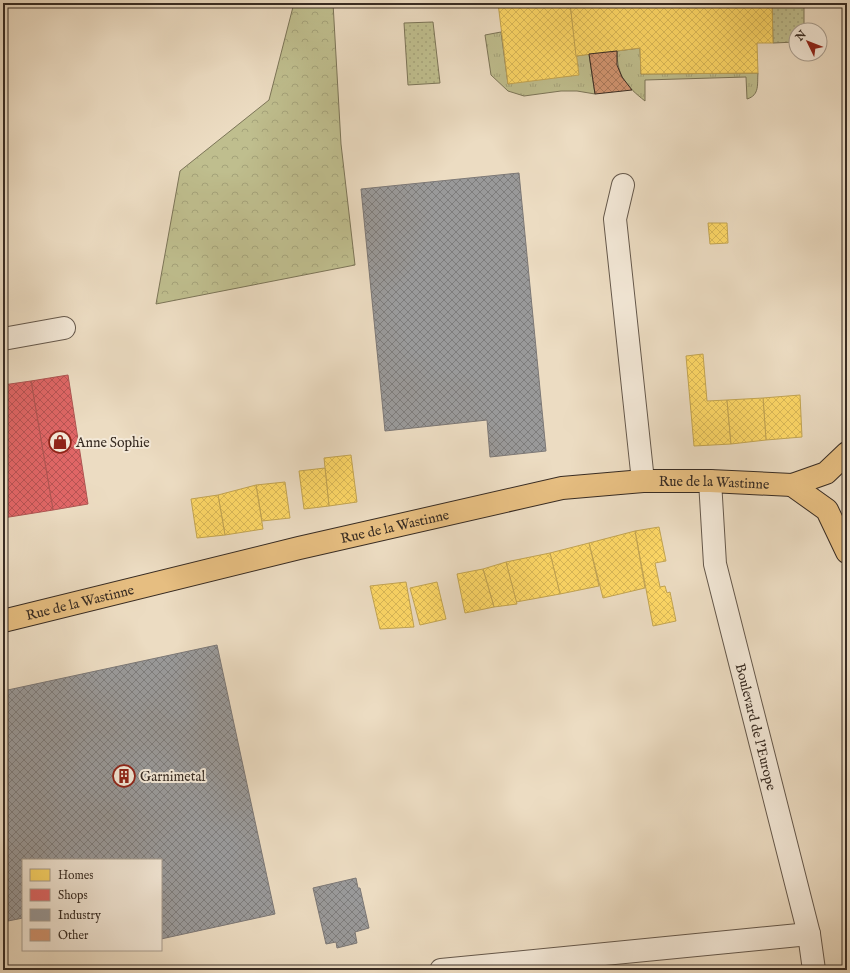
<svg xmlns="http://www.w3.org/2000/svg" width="850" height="973" viewBox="0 0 850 973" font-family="'IM FELL English',serif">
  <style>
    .grass { fill: url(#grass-tufts); stroke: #7c7558 }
    .forest { fill: url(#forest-crowns); stroke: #7c7558 }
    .garden { fill: url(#garden-dots); stroke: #7c7558 }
    .homes { fill: url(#homes-cross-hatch); stroke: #c3a552 }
    .shops { fill: url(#shops-cross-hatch); stroke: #ae5552 }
    .industry { fill: url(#industry-cross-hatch); stroke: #7c7876 }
    .building { fill: url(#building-cross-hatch); stroke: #382c23 }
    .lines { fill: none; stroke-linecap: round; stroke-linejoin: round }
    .minor-casing { stroke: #65584b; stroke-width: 24 }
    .major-casing { stroke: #382c23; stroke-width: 24 }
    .minor { stroke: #f3e8d7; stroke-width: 22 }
    .major { stroke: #e6be81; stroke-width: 22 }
    .labels { text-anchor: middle; stroke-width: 4; stroke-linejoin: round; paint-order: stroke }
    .poi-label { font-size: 14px; fill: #382c23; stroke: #f3e8d7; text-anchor: start }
    .street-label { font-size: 14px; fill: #382c23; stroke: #f3e8d7 }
  </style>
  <defs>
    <pattern id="grass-tufts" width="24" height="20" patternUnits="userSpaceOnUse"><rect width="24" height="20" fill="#bfbe8e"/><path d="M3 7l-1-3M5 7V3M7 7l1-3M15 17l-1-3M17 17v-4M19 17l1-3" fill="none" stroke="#a5a37a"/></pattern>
    <pattern id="forest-crowns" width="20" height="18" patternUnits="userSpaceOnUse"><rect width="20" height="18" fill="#bfbe8e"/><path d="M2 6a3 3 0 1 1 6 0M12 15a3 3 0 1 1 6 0" fill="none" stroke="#a5a37a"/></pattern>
    <pattern id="garden-dots" width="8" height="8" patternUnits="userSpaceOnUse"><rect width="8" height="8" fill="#bfbe8e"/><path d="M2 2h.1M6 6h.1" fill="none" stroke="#a5a37a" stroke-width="1.8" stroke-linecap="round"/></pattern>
    <pattern id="homes-cross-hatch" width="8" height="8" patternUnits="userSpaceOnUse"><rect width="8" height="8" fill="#ffd966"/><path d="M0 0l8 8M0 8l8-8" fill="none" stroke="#dbba58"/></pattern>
    <pattern id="shops-cross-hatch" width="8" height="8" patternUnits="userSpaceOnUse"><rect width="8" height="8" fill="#e06666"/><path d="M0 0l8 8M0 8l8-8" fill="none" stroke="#b75454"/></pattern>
    <pattern id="industry-cross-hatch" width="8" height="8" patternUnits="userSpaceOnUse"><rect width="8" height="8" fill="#999"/><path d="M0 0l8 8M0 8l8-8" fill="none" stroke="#7e7d7c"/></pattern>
    <pattern id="building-cross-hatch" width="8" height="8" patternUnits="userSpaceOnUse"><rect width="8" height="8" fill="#d29571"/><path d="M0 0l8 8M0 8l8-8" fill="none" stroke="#ab7a5c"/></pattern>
  </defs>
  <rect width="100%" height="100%" fill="#ecdcc2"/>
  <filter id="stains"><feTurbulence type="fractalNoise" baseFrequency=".005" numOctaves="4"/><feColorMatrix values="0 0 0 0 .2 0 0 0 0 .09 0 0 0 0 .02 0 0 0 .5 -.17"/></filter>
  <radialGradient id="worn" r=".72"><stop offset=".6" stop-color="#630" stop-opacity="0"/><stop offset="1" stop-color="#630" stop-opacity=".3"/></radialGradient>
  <g class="grass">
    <polygon points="501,32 508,84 576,56 589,54 595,94 577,91 561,91 524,96 508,91 491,75 485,35"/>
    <path d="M 640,48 L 641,74 L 758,73 C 757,84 760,95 747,99 L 746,77 L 645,80 L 645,101 C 626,86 617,76 617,51 Z"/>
  </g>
  <polygon class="forest" points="294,3 333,3 341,144 355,265 156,304 180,171 269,100"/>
  <g class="garden">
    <polygon points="772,3 804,3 804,30 796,30 796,42 773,43"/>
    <polygon points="433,22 440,83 408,85 404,23"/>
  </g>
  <g class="homes">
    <polygon points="498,3 570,3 579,75 508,84"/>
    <polygon points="570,3 772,3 773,43 757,43 758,73 641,74 640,48 576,56"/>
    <polygon points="708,223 727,223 728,243 710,244"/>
    <polygon points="703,354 707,401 727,400 731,444 694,446 686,356"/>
    <polygon points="800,395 802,437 766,440 763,398"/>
    <polygon points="763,398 766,440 731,444 727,400"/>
    <polygon points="351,455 357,502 329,506 324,458"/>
    <polygon points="325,468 329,506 304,509 299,471"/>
    <polygon points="285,482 290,518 262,521 256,485"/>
    <polygon points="256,485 263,529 225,535 218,495"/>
    <polygon points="218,495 225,535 197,538 191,499"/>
    <polygon points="659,527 666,561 655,563 660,587 665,586 667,593 670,592 676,621 653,626 635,531"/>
    <polygon points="635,531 645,588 603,598 589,543"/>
    <polygon points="589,543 599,586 560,594 550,553"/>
    <polygon points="550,553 560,594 516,602 506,562"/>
    <polygon points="506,562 517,604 494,607 483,569"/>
    <polygon points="483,569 494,607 465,613 457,574"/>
    <polygon points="406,582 414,627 380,629 370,586"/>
    <polygon points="437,582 446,619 420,625 410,588"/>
  </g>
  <g class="shops">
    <polygon points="68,375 88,504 53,510 31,381"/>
    <polygon points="31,381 53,510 3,518 3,385"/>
  </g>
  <g class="industry">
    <polygon points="519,173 546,451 490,457 487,420 385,431 361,189"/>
    <polygon points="217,645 275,914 161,939 161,860 23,860 23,918 3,922 3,691"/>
    <polygon points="356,878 358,888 360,888 369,928 355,932 357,943 337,948 336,942 326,944 313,888"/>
  </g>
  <polygon class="building" points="617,51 617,65 622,77 632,90 595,94 589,54"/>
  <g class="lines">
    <g class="minor-casing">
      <g id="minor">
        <polyline points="623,185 615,219 643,481"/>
        <polyline points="3,339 64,328"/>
        <path id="s1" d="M 710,481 L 715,564 L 809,934 L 814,970"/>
        <polyline points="441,970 809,934"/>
      </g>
    </g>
    <g class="major-casing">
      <g id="major">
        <polyline points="792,485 827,510 847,552"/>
        <path id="s2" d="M 3,621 L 299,548 L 562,488 L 643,481 L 710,481 L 792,485 L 826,473 L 847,453"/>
      </g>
    </g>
    <use href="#minor" class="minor"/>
    <use href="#major" class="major"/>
  </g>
  <defs>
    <g id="shop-ring" transform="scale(1.15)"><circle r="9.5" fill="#f3e8d7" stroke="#8f2418" stroke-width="1.5"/><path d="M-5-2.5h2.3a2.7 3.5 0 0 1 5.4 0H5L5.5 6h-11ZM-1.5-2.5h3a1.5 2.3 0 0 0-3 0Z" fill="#8f2418"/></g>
    <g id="building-ring" transform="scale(1.15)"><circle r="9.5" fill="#f3e8d7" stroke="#8f2418" stroke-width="1.5"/><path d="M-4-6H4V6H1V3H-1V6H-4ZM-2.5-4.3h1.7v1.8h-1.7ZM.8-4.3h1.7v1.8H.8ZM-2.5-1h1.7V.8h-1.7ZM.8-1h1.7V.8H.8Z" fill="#8f2418"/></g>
  </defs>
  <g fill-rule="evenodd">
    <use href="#shop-ring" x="60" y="442"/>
    <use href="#building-ring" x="124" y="776"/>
  </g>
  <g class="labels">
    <g class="poi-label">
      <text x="76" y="447">Anne Sophie</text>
      <text x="140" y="781">Garnimetal</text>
    </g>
    <g class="street-label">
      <text dy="5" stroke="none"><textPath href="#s2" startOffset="727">Rue de la Wastinne</textPath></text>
      <text dy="5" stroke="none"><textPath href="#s2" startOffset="403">Rue de la Wastinne</textPath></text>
      <text dy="5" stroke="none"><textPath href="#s2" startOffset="79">Rue de la Wastinne</textPath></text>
      <text dy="5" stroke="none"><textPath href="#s1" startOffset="251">Boulevard de l'Europe</textPath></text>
    </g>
  </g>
  <rect width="850" height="973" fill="none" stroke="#ecdcc2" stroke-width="16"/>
  <rect x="4" y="4" width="842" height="965" fill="none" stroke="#382c23" stroke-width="2"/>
  <rect x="8" y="8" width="834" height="957" fill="none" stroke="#382c23"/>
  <rect x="22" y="859" width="140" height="92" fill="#f3e8d7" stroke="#a89d8f"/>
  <rect x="30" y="869" width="20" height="12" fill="#ffd966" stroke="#a89d8f"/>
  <text x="58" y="879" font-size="12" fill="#382c23">Homes</text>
  <rect x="30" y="889" width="20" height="12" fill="#e06666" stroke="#a89d8f"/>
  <text x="58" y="899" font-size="12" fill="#382c23">Shops</text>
  <rect x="30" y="909" width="20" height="12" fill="#999999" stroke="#a89d8f"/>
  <text x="58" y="919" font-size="12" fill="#382c23">Industry</text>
  <rect x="30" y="929" width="20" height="12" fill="#d29571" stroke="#a89d8f"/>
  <text x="58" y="939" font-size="12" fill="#382c23">Other</text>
  <g transform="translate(808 42) rotate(313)"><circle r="19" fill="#f3e8d7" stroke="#a89d8f"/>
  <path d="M0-3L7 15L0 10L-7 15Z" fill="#8f2418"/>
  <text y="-6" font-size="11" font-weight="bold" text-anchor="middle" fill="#382c23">N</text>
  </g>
  <rect width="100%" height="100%" filter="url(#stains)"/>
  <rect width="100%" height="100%" fill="url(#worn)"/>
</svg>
